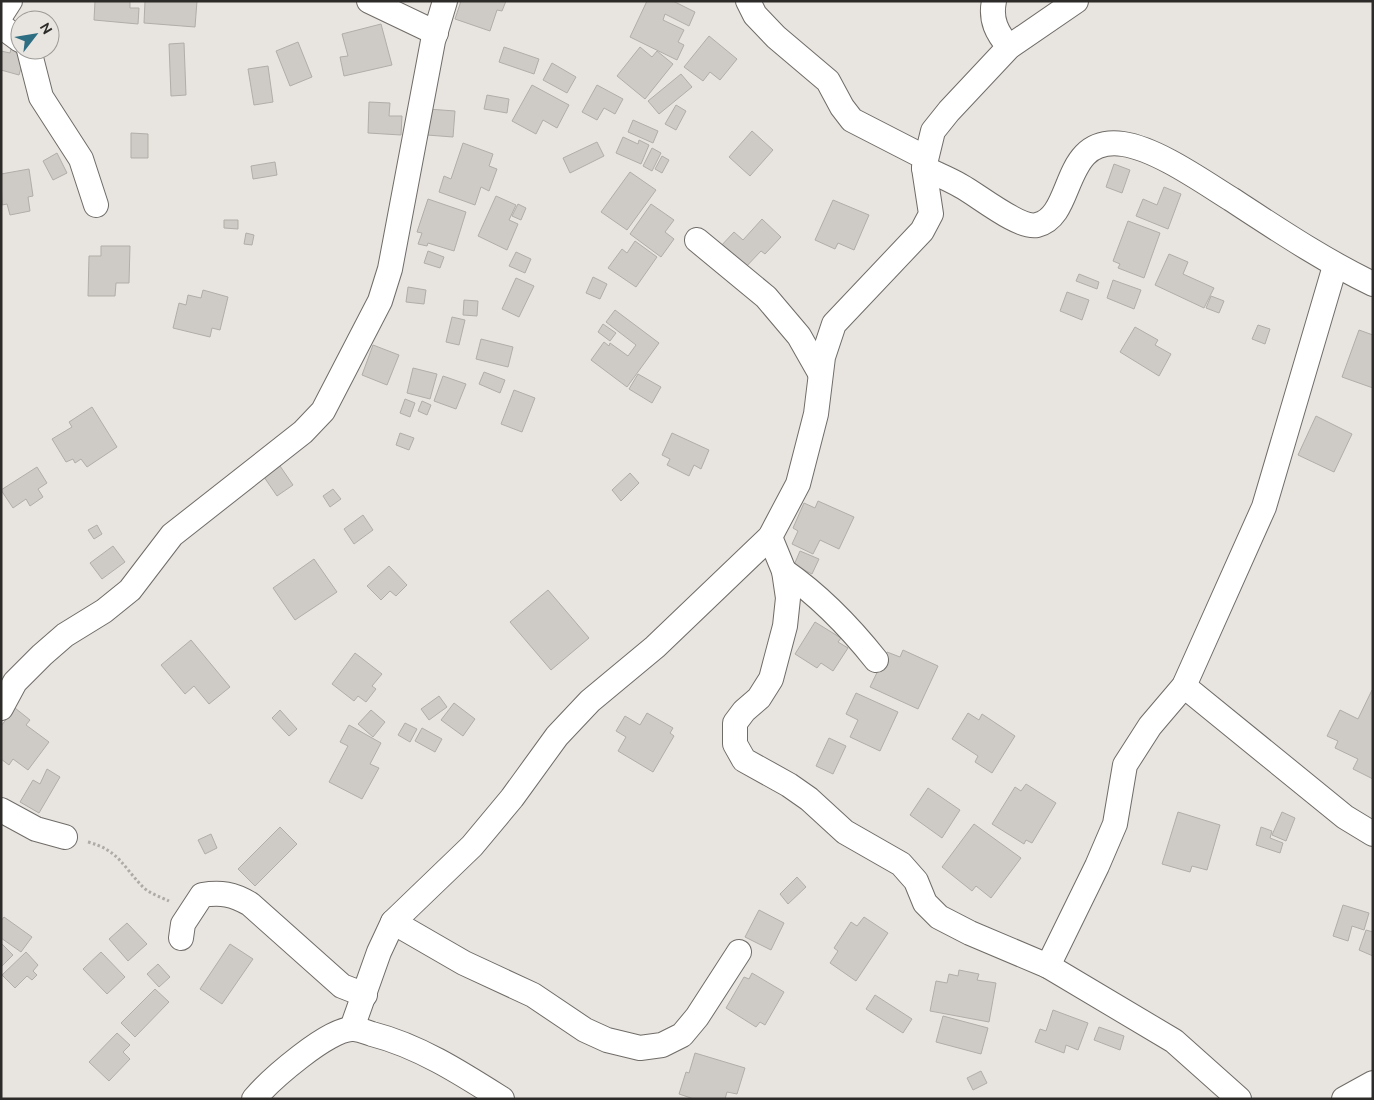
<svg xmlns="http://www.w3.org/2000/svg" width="1374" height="1100" viewBox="0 0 1374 1100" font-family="Ubuntu,sans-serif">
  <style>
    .building { fill: #cecac5; stroke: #b1ada8 }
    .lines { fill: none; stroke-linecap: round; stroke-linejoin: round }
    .minor-casing { stroke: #706c68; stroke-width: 26 }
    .path { stroke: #aeaba7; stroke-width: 3; stroke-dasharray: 2.5 2.5; stroke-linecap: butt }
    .minor { stroke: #fff; stroke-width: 24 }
  </style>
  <rect width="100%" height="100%" fill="#e8e4df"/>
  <g class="building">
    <polygon points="95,1 130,1 130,8 139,8 138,24 94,20"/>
    <polygon points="145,1 197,1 195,27 144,23"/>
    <polygon points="461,1 506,1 502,11 497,10 490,31 455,19"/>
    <polygon points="647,1 673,1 695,12 689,26 665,14 663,20 684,30 678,42 684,45 677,60 630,37"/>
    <polygon points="381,24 392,65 344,76 340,57 348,56 342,34"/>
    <polygon points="709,36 737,59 720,80 710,72 703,81 684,67"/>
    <polygon points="298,42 312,77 290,86 276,51"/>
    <polygon points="184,43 186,95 171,96 169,44"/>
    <polygon points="12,45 26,50 19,75 1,70 1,51 10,53"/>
    <polygon points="504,47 539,59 534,74 499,62"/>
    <polygon points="640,47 652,57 657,51 673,64 645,99 617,76"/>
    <polygon points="552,63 576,77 567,93 543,80"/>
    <polygon points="268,66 273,102 254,105 248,69"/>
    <polygon points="681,74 692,87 659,114 648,101"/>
    <polygon points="532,85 569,105 557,128 543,120 536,134 512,121"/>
    <polygon points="597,85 623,99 615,114 604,108 597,120 582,112"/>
    <polygon points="487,95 509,99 507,113 484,109"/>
    <polygon points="369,102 390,103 389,116 402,116 401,135 368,133"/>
    <polygon points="676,105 686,111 676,130 665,124"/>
    <polygon points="428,109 455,111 453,137 427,135"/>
    <polygon points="633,120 658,131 653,143 628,132"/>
    <polygon points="752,131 773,150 750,176 729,157"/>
    <polygon points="131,133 148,134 148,158 131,158"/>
    <polygon points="623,137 638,144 639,140 649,145 641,164 616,153"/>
    <polygon points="597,142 604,156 570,173 563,158"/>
    <polygon points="463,143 493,154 489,166 497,169 489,191 481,187 475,205 439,192 444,176 451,179"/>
    <polygon points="652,148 661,153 652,171 643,166"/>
    <polygon points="57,153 67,173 53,180 43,161"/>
    <polygon points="662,156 669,160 662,173 655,169"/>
    <polygon points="275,162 277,175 253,179 251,166"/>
    <polygon points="1114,164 1130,170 1122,193 1106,187"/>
    <polygon points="29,169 33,196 28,197 30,211 10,215 7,204 2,205 1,174"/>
    <polygon points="630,172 656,190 627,230 601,212"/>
    <polygon points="1164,187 1181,194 1168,229 1136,216 1143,199 1157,205"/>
    <polygon points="496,196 516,205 509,220 518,224 507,250 478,236"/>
    <polygon points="428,199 466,212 454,251 428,243 427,246 418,244 422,233 417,232"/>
    <polygon points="833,200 869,215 854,250 838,243 835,249 815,240"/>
    <polygon points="518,204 526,208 521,220 512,216"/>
    <polygon points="651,204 674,220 665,232 674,239 661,257 630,234"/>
    <polygon points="762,219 781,237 765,254 761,251 743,270 719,248 734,232 743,240"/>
    <polygon points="224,220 238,220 238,229 224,228"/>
    <polygon points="1128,221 1160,233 1144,278 1118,268 1120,264 1113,261"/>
    <polygon points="246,233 254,235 252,245 244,244"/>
    <polygon points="635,241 657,257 636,287 608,268 622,249 627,253"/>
    <polygon points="101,246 130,246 129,283 116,283 115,296 88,296 89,256 101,256"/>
    <polygon points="428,251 444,257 440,268 424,263"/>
    <polygon points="516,252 531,259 525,273 509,266"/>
    <polygon points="1169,254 1188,262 1183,274 1214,288 1204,308 1155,285"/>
    <polygon points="1079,274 1099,282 1097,289 1076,281"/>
    <polygon points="593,277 607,284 600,299 586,293"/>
    <polygon points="516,278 534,286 519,317 502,309"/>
    <polygon points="1113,280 1141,290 1134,309 1107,298"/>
    <polygon points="408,287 426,290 424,304 406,302"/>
    <polygon points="203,290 228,297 220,330 212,328 210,337 173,328 179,303 186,305 188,295 201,298"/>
    <polygon points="1067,292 1089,300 1082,320 1060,311"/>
    <polygon points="1211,296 1224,301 1219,313 1206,308"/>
    <polygon points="464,300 478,301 477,316 463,315"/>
    <polygon points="615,310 659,343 627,387 591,360 604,342 609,346 610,343 628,356 636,345 606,322"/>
    <polygon points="452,317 465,320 459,345 446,342"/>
    <polygon points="603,324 616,333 610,341 598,332"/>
    <polygon points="1258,325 1270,329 1265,344 1252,339"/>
    <polygon points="1135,327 1158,340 1155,345 1171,354 1159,376 1120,352"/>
    <polygon points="1359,330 1373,335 1373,388 1342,377"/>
    <polygon points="481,339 513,347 508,367 476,359"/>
    <polygon points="373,345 399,355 387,385 362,375"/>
    <polygon points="413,368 437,374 430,399 407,393"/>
    <polygon points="484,372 505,380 500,393 479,384"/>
    <polygon points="638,374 661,387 652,403 629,389"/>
    <polygon points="443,376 466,384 456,409 434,401"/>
    <polygon points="514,390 535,398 522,432 501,424"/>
    <polygon points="405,399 415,403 410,417 400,413"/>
    <polygon points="422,401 431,405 427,415 418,411"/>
    <polygon points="92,407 117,447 87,467 81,459 75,463 73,459 66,462 52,439 72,427 69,422"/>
    <polygon points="1316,416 1352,434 1334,472 1298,455"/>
    <polygon points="400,433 414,438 409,450 396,445"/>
    <polygon points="672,433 709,450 701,469 694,465 689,476 667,465 670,459 662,455"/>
    <polygon points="280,466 293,485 277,496 264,477"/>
    <polygon points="37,467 47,483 38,489 43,497 30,506 26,499 13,508 1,490"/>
    <polygon points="630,473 639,483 621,501 612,490"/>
    <polygon points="333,489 341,499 330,507 323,496"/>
    <polygon points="818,501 854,517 839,549 820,540 813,554 792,544 798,531 793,528 804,503 815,508"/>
    <polygon points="363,515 373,530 354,544 344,529"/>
    <polygon points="97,525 102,534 94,539 88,530"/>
    <polygon points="113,546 125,562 102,579 90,563"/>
    <polygon points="800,551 819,559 812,574 794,565"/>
    <polygon points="314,559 337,592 295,620 273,588"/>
    <polygon points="389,566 407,585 396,596 390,591 381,600 367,586"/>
    <polygon points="548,590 589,638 551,670 510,622"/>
    <polygon points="815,622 841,638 838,642 848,648 833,671 821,663 817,668 795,654"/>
    <polygon points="191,640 230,687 209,704 194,686 185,694 161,665"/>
    <polygon points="903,650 938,666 918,709 870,687 887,652 900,657"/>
    <polygon points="355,653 382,674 372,686 376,689 366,702 358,696 354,701 332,684"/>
    <polygon points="1372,690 1373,691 1373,779 1353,769 1358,759 1335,748 1338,741 1327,736 1340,710 1358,719"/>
    <polygon points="856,693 898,712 880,751 850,737 858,720 846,714"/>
    <polygon points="439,696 447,707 429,720 421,709"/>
    <polygon points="454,703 475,719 463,736 441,720"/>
    <polygon points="15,708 30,720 26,725 49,742 28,770 13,759 9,765 1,759 1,726"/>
    <polygon points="280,710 297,729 289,736 272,718"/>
    <polygon points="371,710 385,722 373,737 358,724"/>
    <polygon points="647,713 673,728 670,733 674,736 653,772 618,751 626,737 616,731 625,716 640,725"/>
    <polygon points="968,713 979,720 982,714 1015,736 992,773 975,762 978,756 952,739"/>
    <polygon points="405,723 417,729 410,742 398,735"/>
    <polygon points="349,725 381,743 370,764 379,768 362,799 329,782 348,746 340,742"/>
    <polygon points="422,728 442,739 435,752 415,741"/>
    <polygon points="829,738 846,746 833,774 816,766"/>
    <polygon points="47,769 60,777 39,813 20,802 33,780 40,784"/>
    <polygon points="1026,784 1056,803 1032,843 1026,840 1024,844 992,824 1015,787 1021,791"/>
    <polygon points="928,788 960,810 942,838 910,815"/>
    <polygon points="1178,812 1220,825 1207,870 1192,866 1190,872 1162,864"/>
    <polygon points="1282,812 1295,818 1286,841 1272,835"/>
    <polygon points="974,824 1021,858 991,898 976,886 972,891 942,867"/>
    <polygon points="280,827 297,844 255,886 238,869"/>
    <polygon points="1261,827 1272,831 1270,838 1283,843 1280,853 1256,845"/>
    <polygon points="211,834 217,848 205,854 198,840"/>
    <polygon points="797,877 806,887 788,904 780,894"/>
    <polygon points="1343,905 1369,913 1364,930 1352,926 1348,941 1333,936"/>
    <polygon points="759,910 784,923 771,950 745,937"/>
    <polygon points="4,917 32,937 21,952 1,938 1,921"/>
    <polygon points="864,917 888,933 856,981 830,963 838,951 834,948 851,922 857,926"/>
    <polygon points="127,923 147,944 128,961 109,939"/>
    <polygon points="1366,930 1373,932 1373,956 1359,950"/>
    <polygon points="1,943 13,955 2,966 1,965"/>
    <polygon points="230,944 253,959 222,1004 200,989"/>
    <polygon points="26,952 38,965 33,971 37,975 32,980 27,976 15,988 2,975"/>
    <polygon points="101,952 125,977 107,994 83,969"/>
    <polygon points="158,964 170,977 159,987 147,974"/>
    <polygon points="959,970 979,974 977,980 996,983 989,1022 930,1011 936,981 947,983 949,974 958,976"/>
    <polygon points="752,973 784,992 765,1025 760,1022 756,1027 726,1008 744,977 749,979"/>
    <polygon points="155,989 169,1002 135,1037 121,1023"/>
    <polygon points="875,995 912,1019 903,1033 866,1009"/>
    <polygon points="1053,1010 1088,1023 1078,1050 1066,1045 1064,1053 1035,1042 1040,1029 1046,1031"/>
    <polygon points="943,1016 988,1028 981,1054 936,1042"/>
    <polygon points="1099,1027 1124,1036 1120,1050 1094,1040"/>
    <polygon points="117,1033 130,1045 123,1052 130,1059 109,1081 89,1062"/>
    <polygon points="695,1053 745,1068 737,1094 727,1092 725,1099 694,1099 679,1094 686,1072 689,1073"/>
    <polygon points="981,1071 987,1083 973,1090 967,1078"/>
  </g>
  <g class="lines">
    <g class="minor-casing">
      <g id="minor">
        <polyline points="369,1 436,33"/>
        <polyline points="748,1 755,15 776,37 828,81 842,107 852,120 926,158"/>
        <path d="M 994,1 C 990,20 997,33 1009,47"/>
        <polyline points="1,15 10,1"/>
        <polyline points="1,26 20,40"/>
        <polyline points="29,50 41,97 81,159 96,205"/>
        <path d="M 924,168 C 936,174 949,179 961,186 C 978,195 1019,229 1037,225 C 1076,216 1060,135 1123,144 C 1157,149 1202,181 1231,199 C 1277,229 1323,260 1373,284"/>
        <polyline points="697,240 766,297 799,336 820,373"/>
        <polyline points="770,537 784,571 788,598 785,626 771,679 759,698 744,711 735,723 735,744 744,760 789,785 809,799 845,832 901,864 916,881 925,903 939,917 970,933 1048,966 1174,1041 1239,1099"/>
        <path d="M 784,571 C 820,596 849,626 876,660"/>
        <polyline points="1184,686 1345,817 1373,834"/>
        <polyline points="1,708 15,682 42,655 65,635 104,611 130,590 172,535 303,432 323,411 380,301 390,269 433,41 445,1"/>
        <polyline points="1,810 36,829 65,837"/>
        <polyline points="393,922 464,963 533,995 585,1030 607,1040 640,1048 662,1045 682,1035 697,1017 739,952"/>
        <path d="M 181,938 L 183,924 L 202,895 C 221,892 233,894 250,904 L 342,986 L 365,995"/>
        <polyline points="1048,966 1097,866 1115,824 1125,765 1150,726 1184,686 1264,507 1335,266"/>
        <polyline points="352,1028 379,952 393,922 472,846 512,798 557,736 590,701 655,647 770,537 798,484 816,414 823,357 834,324 922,231 931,214 924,168 933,131 949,111 1009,47 1076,1"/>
        <path d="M 254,1099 C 270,1080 329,1028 353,1029 C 359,1029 366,1032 372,1034 C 419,1046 461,1073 502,1099"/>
        <polyline points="1344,1099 1373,1083"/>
      </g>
    </g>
    <path class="path" d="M 88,842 C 118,850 122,865 142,886 C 148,893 161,897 169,901"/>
    <use href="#minor" class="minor"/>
  </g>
  <rect width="1374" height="1100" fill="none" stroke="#2c2b29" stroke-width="5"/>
  <g transform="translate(35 35) rotate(59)"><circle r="24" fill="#e8e4df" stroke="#9d9a96"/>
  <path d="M0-4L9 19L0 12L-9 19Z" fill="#2e6e82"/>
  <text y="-8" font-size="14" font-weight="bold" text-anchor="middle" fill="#2c2b29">N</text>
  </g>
</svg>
